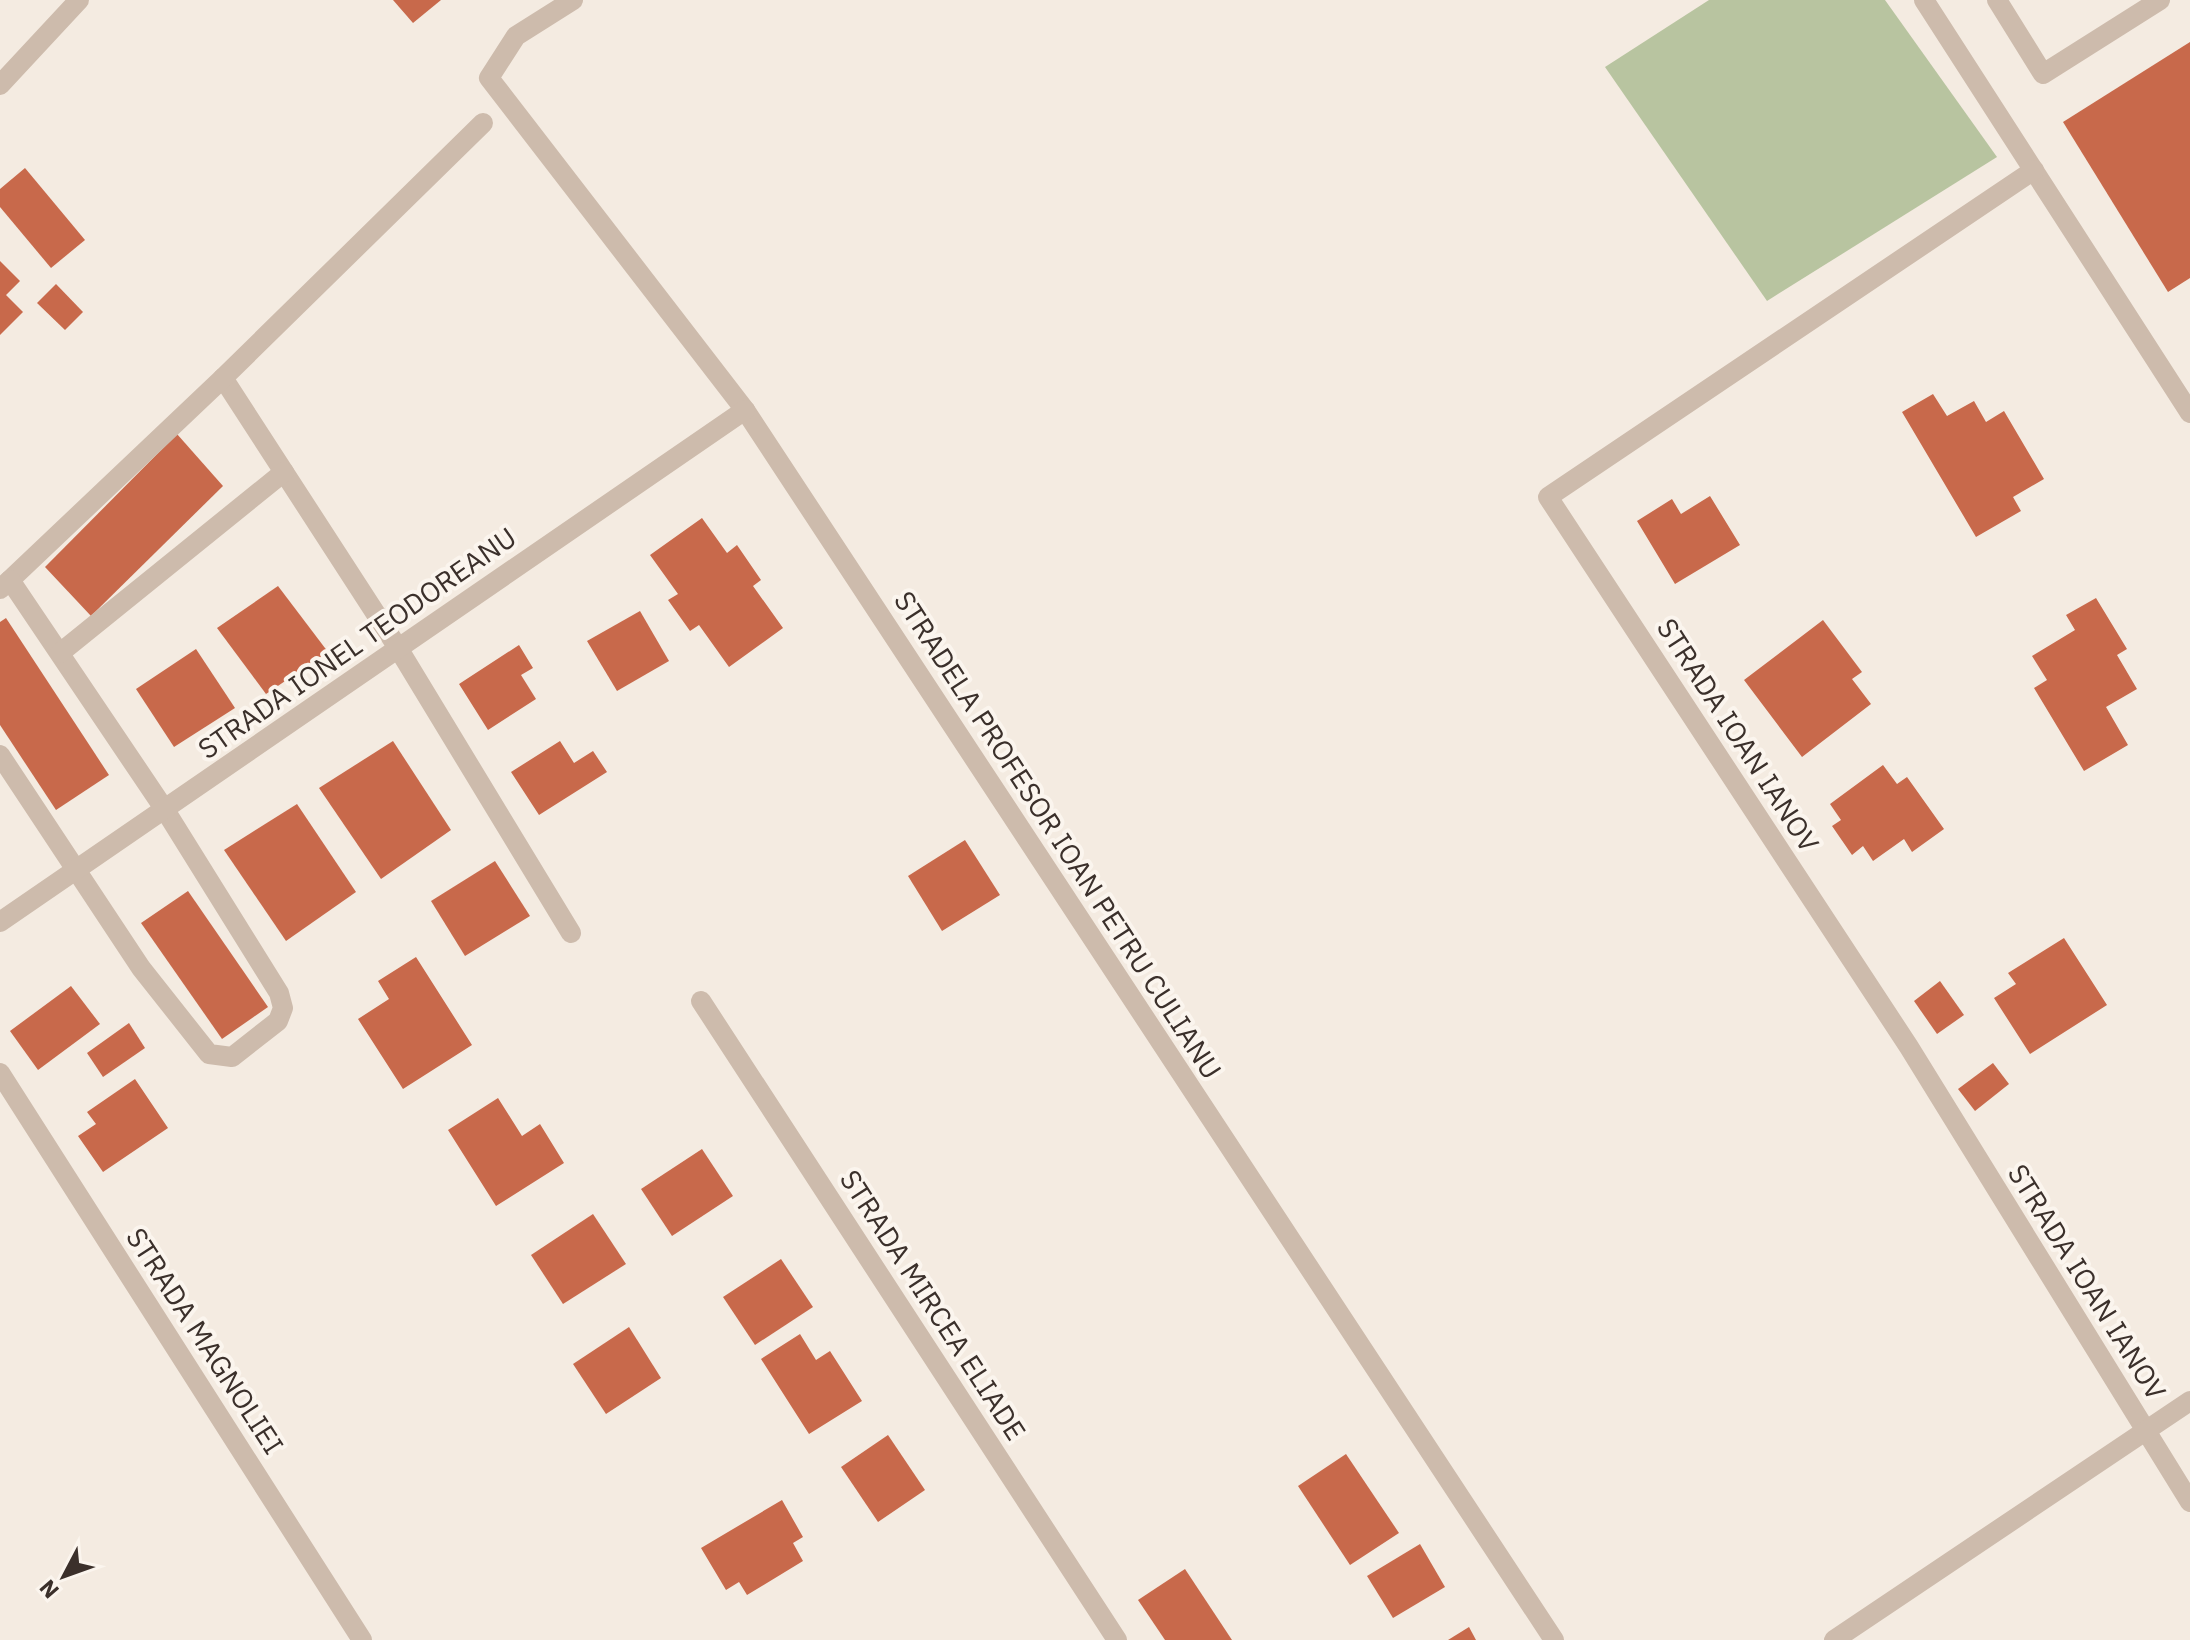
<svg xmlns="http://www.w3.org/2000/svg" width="2190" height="1640" viewBox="0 0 2190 1640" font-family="'IBM Plex Sans',sans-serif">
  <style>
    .green { fill: #b8c4a0 }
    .building { fill: #c8694b }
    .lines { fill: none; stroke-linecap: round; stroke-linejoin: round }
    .minor { stroke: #cdbbac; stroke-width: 20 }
    .labels { text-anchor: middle; stroke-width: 8; stroke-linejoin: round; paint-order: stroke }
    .street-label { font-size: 28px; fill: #3b302b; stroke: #fbf5ee }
  </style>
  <rect width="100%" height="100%" fill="#f4ebe1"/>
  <polygon class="green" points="1709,0 1885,0 1997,157 1767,301 1605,67"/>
  <g class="building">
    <polygon points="393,0 441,0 413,23"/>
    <polygon points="2190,42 2190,278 2168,292 2063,122"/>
    <polygon points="25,168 85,240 51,268 0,207 0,189"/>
    <polygon points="0,261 20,281 6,295 23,312 0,335"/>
    <polygon points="56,284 83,312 65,330 37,303"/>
    <polygon points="1933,394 1947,416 1974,401 1986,422 2004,411 2044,479 2013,497 2021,511 1976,537 1902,412"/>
    <polygon points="177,434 223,486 91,616 45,567"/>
    <polygon points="1710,496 1740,545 1675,584 1637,521 1672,499 1681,514"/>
    <polygon points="702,518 727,553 737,545 761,580 753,586 783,628 729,667 699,625 690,631 668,600 678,594 650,555"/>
    <polygon points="278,586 328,652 266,694 217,628"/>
    <polygon points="2096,598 2127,649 2117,655 2137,689 2106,707 2128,745 2084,771 2034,688 2047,680 2032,656 2075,630 2066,615"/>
    <polygon points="640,611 669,661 617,691 587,641"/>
    <polygon points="6,618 109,775 56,810 0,725 0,622"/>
    <polygon points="1823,620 1862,672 1852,679 1871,704 1802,757 1744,680"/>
    <polygon points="519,645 533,668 521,675 536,699 488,730 459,684"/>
    <polygon points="196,649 235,708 174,747 136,689"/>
    <polygon points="393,741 451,830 381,879 319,788"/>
    <polygon points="560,741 574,763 593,751 607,772 539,815 511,772"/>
    <polygon points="1883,765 1897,784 1907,777 1944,829 1912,852 1904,839 1873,861 1863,846 1852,855 1832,826 1841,820 1830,804"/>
    <polygon points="297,804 356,892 286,941 224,850"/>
    <polygon points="965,840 1000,895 942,931 908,876"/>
    <polygon points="495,861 530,916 465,956 431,901"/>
    <polygon points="188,891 268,1007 222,1039 141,923"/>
    <polygon points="2064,938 2107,1005 2030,1054 1994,998 2016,984 2008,973"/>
    <polygon points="416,957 472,1045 403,1089 358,1019 389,999 378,981"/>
    <polygon points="1940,981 1964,1015 1937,1034 1914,1001"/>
    <polygon points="71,986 100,1024 38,1070 10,1031"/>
    <polygon points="129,1023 145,1048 103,1077 87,1053"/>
    <polygon points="1993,1063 2009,1084 1975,1111 1958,1089"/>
    <polygon points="135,1079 168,1128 103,1172 78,1136 96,1124 87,1112"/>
    <polygon points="498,1098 522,1136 540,1124 564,1163 496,1206 448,1130"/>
    <polygon points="702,1149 733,1196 672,1236 641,1189"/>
    <polygon points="593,1214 626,1264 563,1304 531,1255"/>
    <polygon points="781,1259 813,1307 755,1345 723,1297"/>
    <polygon points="629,1327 661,1378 606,1414 573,1364"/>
    <polygon points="800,1334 816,1360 830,1351 862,1401 809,1434 761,1359"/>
    <polygon points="888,1435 925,1490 878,1522 841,1467"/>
    <polygon points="1346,1454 1399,1533 1350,1565 1298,1486"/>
    <polygon points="782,1500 803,1537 793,1543 803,1561 747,1595 739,1582 726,1590 701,1548"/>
    <polygon points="1420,1544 1445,1587 1393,1618 1367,1576"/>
    <polygon points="1185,1569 1232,1640 1165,1640 1138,1600"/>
    <polygon points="1469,1627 1476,1640 1448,1640"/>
  </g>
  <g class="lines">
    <g class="minor">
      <polyline points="573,0 516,36 489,78 745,410 1554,1640"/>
      <polyline points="1924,0 2190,413"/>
      <polyline points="1997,0 2043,74 2160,0"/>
      <polyline points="0,85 79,0"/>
      <polyline points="2034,170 1548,497 1909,1047 2190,1502"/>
      <polyline points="223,378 398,648 571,933"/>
      <polyline points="10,580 223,378 483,123"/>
      <polyline points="0,589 10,580 165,810 279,993 283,1008 278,1021 232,1057 209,1054 141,968 0,755"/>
      <polyline points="60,653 284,472"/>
      <polyline points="0,922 745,410"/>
      <polyline points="701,1001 1117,1640"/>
      <polyline points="0,1073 362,1640"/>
      <polyline points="1834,1640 2190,1401"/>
    </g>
  </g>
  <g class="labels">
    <g class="street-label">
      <text transform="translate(357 643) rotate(-35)" y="10">STRADA IONEL TEODOREANU</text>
      <text transform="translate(1738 735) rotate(57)" y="10">STRADA IOAN IANOV</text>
      <text transform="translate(1058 835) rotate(57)" y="10">STRADELA PROFESOR IOAN PETRU CULIANU</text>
      <text transform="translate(2087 1282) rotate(58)" y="10">STRADA IOAN IANOV</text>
      <text transform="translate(933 1305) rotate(57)" y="10">STRADA MIRCEA ELIADE</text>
      <text transform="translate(205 1341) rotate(57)" y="10">STRADA MAGNOLIEI</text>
    </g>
  </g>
  <g transform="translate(64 1576) rotate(229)" stroke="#fbf5ee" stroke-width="6" paint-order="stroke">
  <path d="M0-6L14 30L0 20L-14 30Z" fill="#3b302b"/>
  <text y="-12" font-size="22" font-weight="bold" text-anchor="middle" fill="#3b302b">N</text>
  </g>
</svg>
